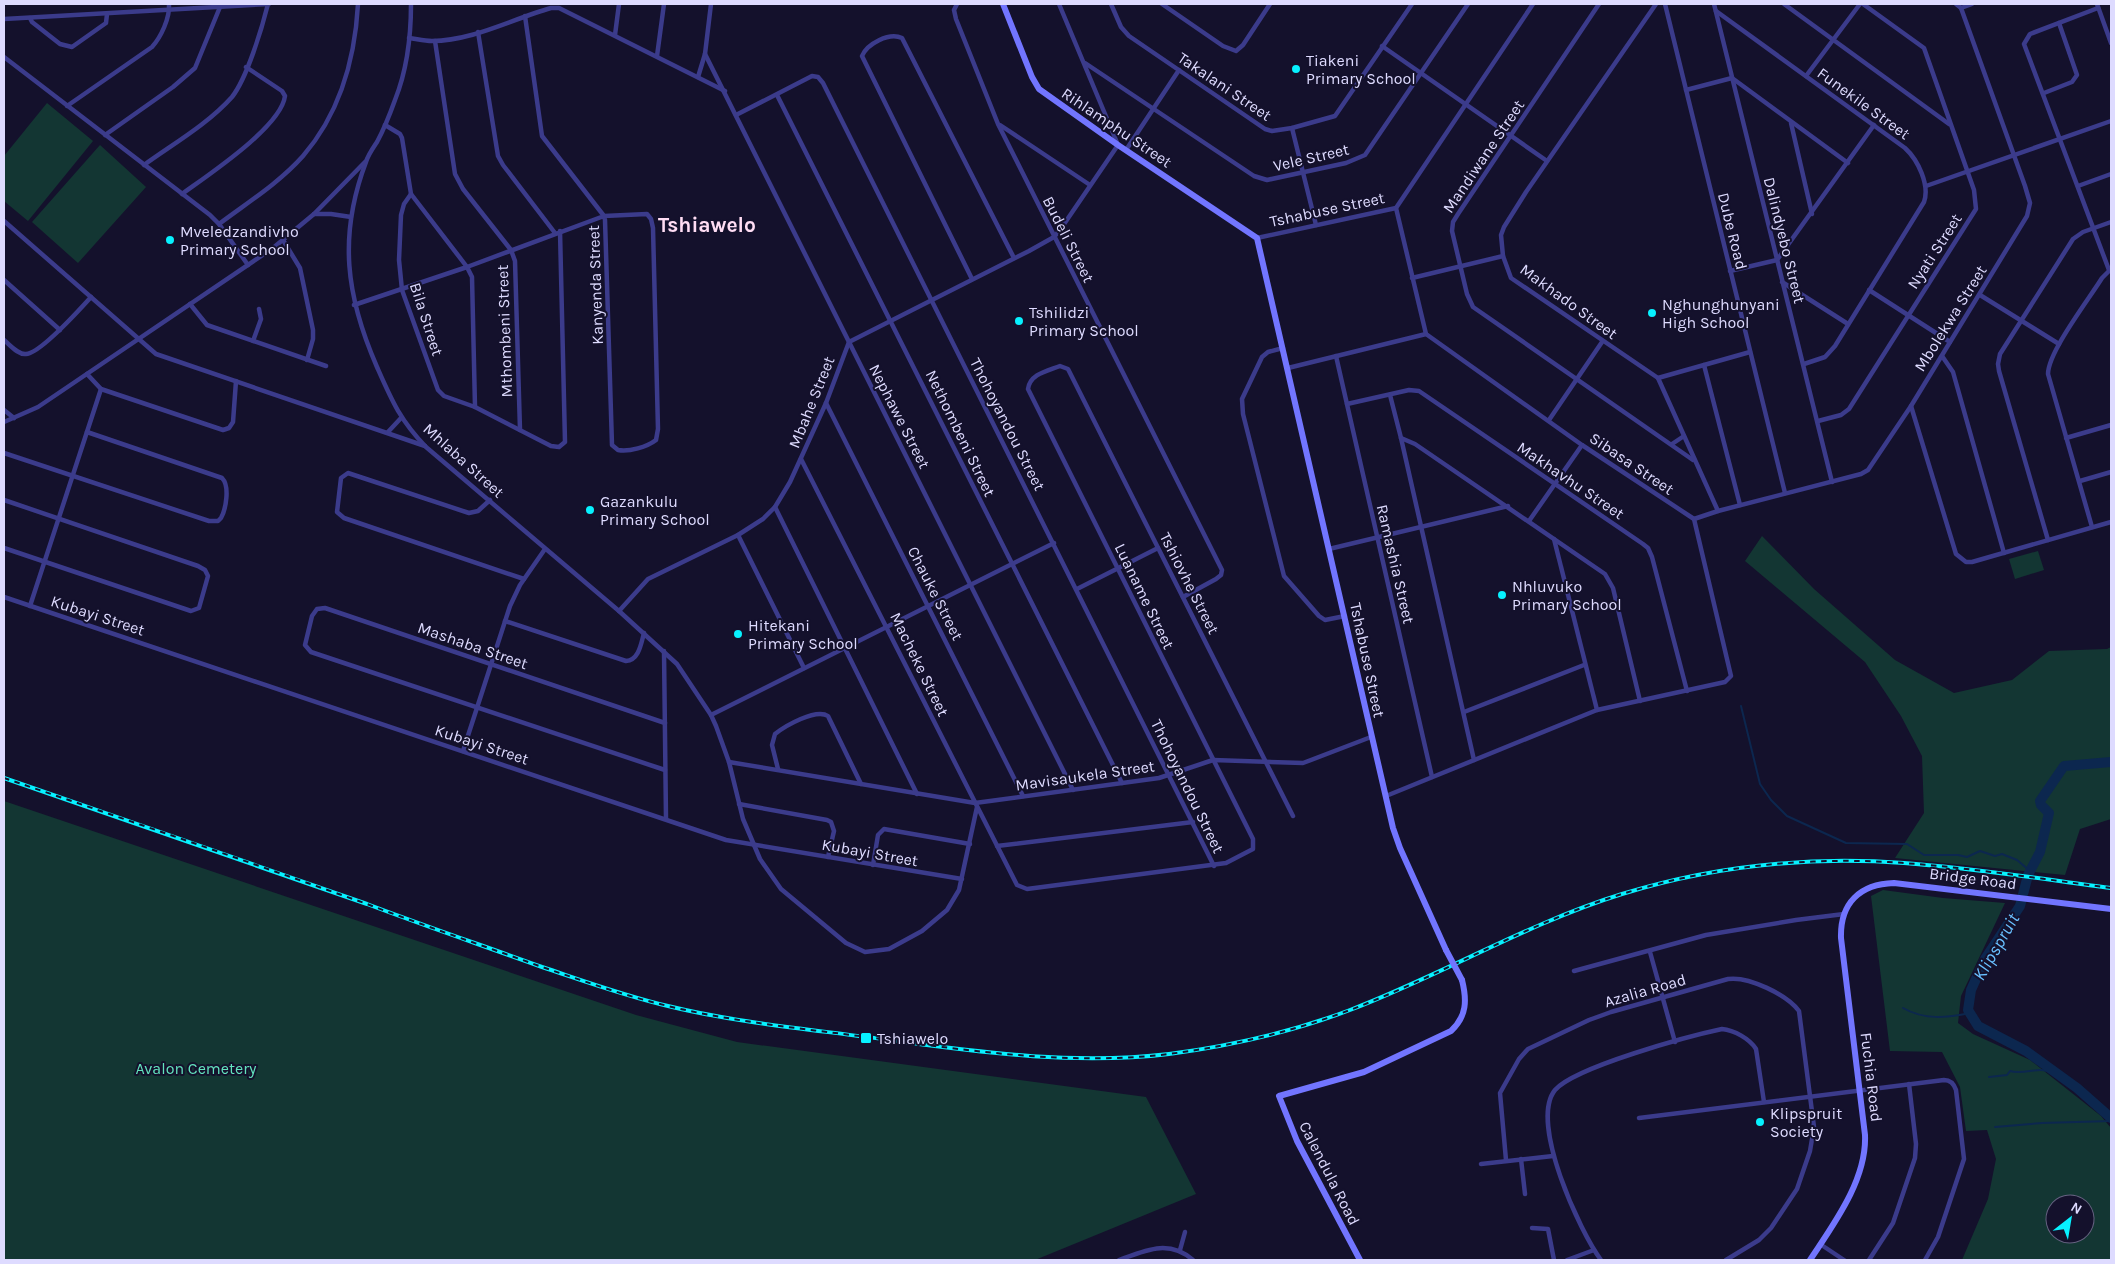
<svg xmlns="http://www.w3.org/2000/svg" width="2115" height="1264" viewBox="0 0 2115 1264" font-family="Karla,sans-serif">
  <style>
    .green { fill: #133633; fill-rule: evenodd }
    .lines { fill: none; stroke-linecap: round; stroke-linejoin: round }
    .stream { stroke: #0c274f; stroke-width: 2 }
    .river { stroke: #0c274f; stroke-width: 10 }
    .street { stroke: #3b3b8b; stroke-width: 4.5 }
    .secondary { stroke: #7275ff; stroke-width: 6 }
    .rail-casing { stroke: #07f1ff; stroke-width: 4 }
    .rail { stroke: #14112c; stroke-width: 2; stroke-dasharray: 5.5; stroke-linecap: butt }
    .secondary-bridge { stroke: #7275ff; stroke-width: 6 }
    .poi-dot { fill: #07f1ff; stroke: #14112c; stroke-width: 2 }
    .labels { text-anchor: middle; stroke-width: 4; stroke-linejoin: round; paint-order: stroke }
    .poi-label { font-size: 16px; fill: #dedbff; stroke: #14112c; text-anchor: start }
    .street-label { font-size: 16px; fill: #dedbff; stroke: #14112c }
    .park-label { font-size: 16px; fill: #63e3be; stroke: #14112c }
    .water-label { font-size: 18px; font-style: italic; fill: #69c0ff; stroke: #14112c }
    .district-label { font-size: 21px; font-weight: bold; fill: #ffddf4; stroke: #14112c }
  </style>
  <rect width="100%" height="100%" fill="#14112c"/>
  <g class="green">
    <polygon points="47,103 93,141 28,221 4,201 4,156"/>
    <polygon points="100,145 146,187 78,263 32,222"/>
    <polygon points="1762,536 1814,589 1895,660 1954,693 2012,680 2049,651 2107,649 2111,647 2111,819 2080,829 2065,875 1895,858 1924,813 1922,756 1901,716 1865,662 1745,561"/>
    <polygon points="2038,551 2044,570 2015,579 2009,559"/>
    <polygon points="4,801 636,1015 737,1042 1146,1097 1196,1194 1035,1260 4,1260"/>
    <path d="M 1883,890 L 1943,898 L 2005,903 L 1961,996 L 1958,1023 L 1973,1034 L 2030,1060 L 2101,1116 L 2111,1128 L 2111,1260 L 1962,1260 L 1988,1199 L 1996,1159 L 1987,1130 L 1966,1131 L 1960,1087 L 1942,1052 L 1890,1051 L 1871,896 ZM 2055,1204 L 2085,1204 L 2085,1234 L 2055,1234 Z"/>
  </g>
  <g class="lines">
    <g class="stream">
      <polyline points="1741,706 1760,784 1771,800 1787,816 1846,843 1907,844 1924,855 1958,855 1967,857 1980,851 1995,856 2002,854 2017,860 2030,871"/>
      <path d="M 1903,1008 C 1924,1020 1946,1018 1970,1013"/>
      <path d="M 1989,1077 L 2007,1075 L 2010,1071 C 2020,1074 2031,1070 2041,1070 C 2045,1070 2051,1073 2056,1073"/>
      <polyline points="1995,1127 2042,1123 2111,1121"/>
    </g>
    <polyline class="river" points="2111,762 2064,766 2040,801 2041,805 2049,813 2040,852 2028,875 2020,906 1985,959 1971,990 1968,1010 1978,1026 2026,1051 2077,1088 2111,1118"/>
    <g class="street">
      <path d="M 411,4 C 411,36 407,70 395,100 C 390,114 384,129 377,142 C 373,148 368,155 366,162 C 338,236 346,296 377,367 C 392,401 400,420 426,447 L 619,611 L 677,664 L 711,715 L 716,726 L 729,762 L 743,819 L 760,859 L 781,889 L 846,943 L 865,952 L 889,949 L 922,931 L 947,910 L 959,890 L 977,807"/>
      <polyline points="957,4 954,10 956,19 998,124 1222,570 1221,575 1216,579 1183,597"/>
      <polyline points="1111,4 1121,27 1129,36 1265,129 1272,131 1292,128 1335,116 1412,4"/>
      <polyline points="1162,4 1223,46 1236,51 1243,45 1270,4"/>
      <polyline points="1599,4 1458,214 1453,222 1452,231 1467,294 1473,307 1693,460"/>
      <polyline points="1656,4 1526,192 1504,227 1501,235 1503,256 1511,278 1658,378 1718,511"/>
      <polyline points="1665,4 1785,493"/>
      <polyline points="1714,4 1832,482"/>
      <polyline points="1784,4 1949,124"/>
      <polyline points="2097,4 2111,43"/>
      <polyline points="1961,8 1972,4"/>
      <polyline points="2098,8 2030,34 2024,44 2109,270"/>
      <path d="M 1716,11 L 1905,148 C 1918,160 1930,185 1924,202 L 1835,346 L 1825,357 L 1804,364"/>
      <polyline points="30,18 32,22 60,44 72,47 106,23 107,14"/>
      <polyline points="4,19 269,4"/>
      <polyline points="478,32 498,156 503,165 555,233"/>
      <polyline points="615,35 619,4"/>
      <path d="M 409,38 C 417,39 424,41 432,41 C 472,41 512,19 551,8 L 559,8 L 725,91"/>
      <polyline points="435,41 455,174 463,189 511,250 515,261 520,430"/>
      <polyline points="1382,46 1547,161"/>
      <polyline points="705,54 1073,790"/>
      <polyline points="657,56 664,4"/>
      <polyline points="4,57 210,215 219,224 248,265"/>
      <polyline points="1085,63 1254,176 1267,180 1346,163 1365,155 1468,4"/>
      <polyline points="1806,76 1860,4"/>
      <polyline points="698,77 705,54 711,4"/>
      <polyline points="1686,90 1732,78 1848,163"/>
      <polyline points="2044,93 2072,82 2077,75 2059,23"/>
      <polyline points="777,95 1122,783"/>
      <path d="M 67,106 L 152,47 C 161,37 170,18 169,4"/>
      <polyline points="736,115 812,76 818,77 823,83 1214,866"/>
      <polyline points="1791,123 1812,214"/>
      <polyline points="385,125 400,134 402,138 411,194 404,204 401,215 399,260 402,290 438,390 444,396 475,407 551,446 559,447 565,442 560,231"/>
      <polyline points="1000,125 1090,185"/>
      <polyline points="1292,128 1316,225"/>
      <polyline points="105,135 173,87 195,68 220,7"/>
      <polyline points="1126,150 1179,70"/>
      <path d="M 144,165 C 173,144 208,124 232,97 C 247,78 262,28 268,4"/>
      <polyline points="1926,186 2111,121"/>
      <polyline points="2078,186 2111,174"/>
      <path d="M 182,194 C 208,175 281,127 285,96 L 282,91 L 246,67"/>
      <polyline points="411,194 467,267 472,277 475,407"/>
      <polyline points="314,214 331,214 351,217"/>
      <polyline points="4,221 156,354 425,446"/>
      <path d="M 219,224 C 247,203 279,183 303,156 C 340,113 355,59 358,4"/>
      <polyline points="1257,238 1396,208"/>
      <polyline points="283,240 300,268 313,330 313,339 307,360"/>
      <polyline points="1730,271 1777,260 1874,125"/>
      <polyline points="1412,278 1503,256"/>
      <path d="M 972,279 L 862,56 C 867,44 889,32 902,38 L 1014,258"/>
      <polyline points="4,280 60,330"/>
      <polyline points="1782,282 1848,324"/>
      <polyline points="1869,290 1950,342"/>
      <polyline points="1980,295 2059,344"/>
      <polyline points="190,304 207,325 326,366"/>
      <path d="M 354,305 L 467,267 L 604,216 L 647,214 L 651,219 L 653,228 L 658,429 L 656,440 C 647,447 629,452 618,450 L 612,445 L 605,220 L 604,216 L 542,136 L 525,16"/>
      <path d="M 4,340 C 10,345 18,355 26,354 C 41,353 80,309 91,297"/>
      <polyline points="253,341 261,319 259,309"/>
      <polyline points="1283,348 1268,352 1262,357 1242,399 1243,414 1284,576 1319,616 1325,620 1345,616"/>
      <polyline points="1336,356 1432,777"/>
      <polyline points="1942,356 1953,372 2004,553"/>
      <polyline points="1704,365 1740,505"/>
      <polyline points="1288,368 1426,334"/>
      <polyline points="87,374 101,389 223,430 229,428 233,422 236,381"/>
      <polyline points="1658,378 1750,352"/>
      <polyline points="1390,395 1401,438 1474,760"/>
      <polyline points="826,403 1023,796"/>
      <polyline points="1347,404 1409,390 1419,391 1643,544 1648,548 1652,557 1687,691"/>
      <polyline points="1911,406 1956,554 1966,562 1972,562 2111,522"/>
      <polyline points="4,410 14,418"/>
      <polyline points="1549,420 1602,342"/>
      <polyline points="1818,421 1841,415 1849,409 1976,209 1974,190 1924,48 1863,4"/>
      <polyline points="4,422 38,407 273,248 314,214 365,162"/>
      <polyline points="388,432 401,418"/>
      <polyline points="1401,438 1415,444 1605,574 1613,588 1640,701"/>
      <polyline points="2066,438 2111,425"/>
      <polyline points="1672,444 1684,436"/>
      <path d="M 4,453 L 209,521 L 218,521 L 221,518 C 226,509 230,486 222,478 L 87,432"/>
      <path d="M 801,459 L 1017,885 L 1027,889 L 1226,863 L 1253,849 L 1253,839 L 1028,389 C 1030,374 1047,371 1060,366 L 1068,369 L 1293,816"/>
      <polyline points="2080,481 2111,472"/>
      <polyline points="4,500 198,566 205,570 208,576 199,608 191,611 4,548"/>
      <polyline points="490,500 478,511 469,513 348,473 341,478 337,512 344,518 524,579"/>
      <polyline points="775,507 917,794"/>
      <polyline points="1694,519 1718,511 1861,474 1868,470 1911,406 2027,216 2030,203 2025,186 1961,8 1956,4"/>
      <polyline points="1529,521 1582,445"/>
      <path d="M 2092,527 L 2048,374 C 2048,352 2089,299 2102,278 L 2110,270"/>
      <polyline points="738,535 804,668"/>
      <polyline points="1554,539 1597,710"/>
      <polyline points="2048,540 1999,371 1998,364 2000,354 2073,239 2083,232 2111,222"/>
      <polyline points="1329,549 1508,506"/>
      <polyline points="1077,589 1158,548"/>
      <polyline points="4,597 726,840 962,879"/>
      <polyline points="30,606 101,389"/>
      <polyline points="619,611 648,579 738,535 763,519 775,507 790,482 826,403 849,342 1029,251 1054,237 1060,230 1118,145 1059,4"/>
      <path d="M 505,621 L 626,661 C 639,660 641,644 644,633"/>
      <polyline points="664,651 666,819"/>
      <polyline points="1464,712 1584,665"/>
      <polyline points="711,715 1054,543"/>
      <polyline points="665,723 325,608 317,609 312,616 305,645 311,652 665,770"/>
      <polyline points="463,751 510,606 520,585 545,549"/>
      <polyline points="729,762 975,803 1159,778 1213,760 1303,763 1371,737"/>
      <path d="M 778,769 L 772,745 L 775,734 C 785,726 816,708 828,716 L 861,784"/>
      <polyline points="1386,796 1597,710 1725,682 1731,676 1694,519 1582,445 1426,334 1396,208 1533,4"/>
      <polyline points="739,804 827,820 831,822 834,831 828,857"/>
      <polyline points="997,846 1193,822"/>
      <polyline points="873,865 878,835 884,829 970,844"/>
      <polyline points="1650,952 1675,1042"/>
      <polyline points="1574,971 1706,935 1796,920 1844,914"/>
      <path d="M 1639,1118 L 1944,1080 C 1951,1080 1954,1084 1956,1090 L 1964,1159 L 1938,1237 L 1925,1260"/>
      <polyline points="1521,1159 1525,1194"/>
      <path d="M 1506,1160 L 1500,1093 L 1519,1059 L 1528,1049 L 1589,1020 L 1611,1012 L 1728,979 C 1749,976 1787,995 1799,1011 L 1814,1127 L 1810,1151 L 1797,1189 L 1771,1228 L 1759,1240 L 1726,1260"/>
      <polyline points="1481,1164 1553,1156"/>
      <polyline points="1532,1228 1548,1229 1554,1260"/>
      <polyline points="1820,1244 1844,1260"/>
      <polyline points="1180,1250 1185,1232"/>
      <path d="M 1119,1260 C 1146,1250 1169,1239 1193,1260"/>
      <polyline points="1567,1260 1594,1250"/>
      <path d="M 1601,1260 C 1580,1232 1529,1122 1555,1090 C 1575,1067 1689,1036 1722,1029 C 1734,1030 1750,1039 1756,1049 L 1764,1102"/>
      <polyline points="1869,1260 1893,1223 1915,1158 1916,1144 1909,1084"/>
    </g>
    <g class="secondary">
      <polyline points="1003,4 1032,77 1039,89 1118,145 1257,238 1393,828 1400,848 1446,950"/>
      <path d="M 1360,1260 L 1297,1141 L 1279,1096 L 1364,1072 L 1451,1031 C 1467,1016 1467,1000 1462,980"/>
      <path d="M 1810,1260 C 1833,1225 1867,1180 1865,1135 L 1841,938 C 1840,903 1860,884 1894,883 L 2111,909"/>
    </g>
    <g class="rail-casing">
      <path id="rail" d="M 4,778 C 125,819 246,861 367,904 C 425,926 484,946 542,967 C 584,981 625,996 668,1006 C 742,1024 820,1030 896,1041 C 987,1053 1077,1065 1169,1054 C 1230,1046 1292,1032 1350,1010 C 1442,975 1528,923 1622,894 C 1713,866 1809,856 1904,863 C 1973,868 2042,879 2111,888"/>
    </g>
    <use href="#rail" class="rail"/>
    <polyline class="secondary-bridge" points="1446,950 1462,980"/>
  </g>
  <g class="poi-dot">
    <circle cx="1296" cy="69" r="5"/>
    <circle cx="170" cy="240" r="5"/>
    <circle cx="1652" cy="313" r="5"/>
    <circle cx="1019" cy="321" r="5"/>
    <circle cx="590" cy="510" r="5"/>
    <circle cx="1502" cy="595" r="5"/>
    <circle cx="738" cy="634" r="5"/>
    <rect x="860" y="1032" width="12" height="12" rx="2.5"/>
    <circle cx="1760" cy="1122" r="5"/>
  </g>
  <g class="labels">
    <g class="poi-label">
      <text x="1306" y="66">Tiakeni<tspan x="1306" dy="18">Primary School</tspan></text>
      <text x="180" y="237">Mveledzandivho<tspan x="180" dy="18">Primary School</tspan></text>
      <text x="1662" y="310">Nghunghunyani<tspan x="1662" dy="18">High School</tspan></text>
      <text x="1029" y="318">Tshilidzi<tspan x="1029" dy="18">Primary School</tspan></text>
      <text x="600" y="507">Gazankulu<tspan x="600" dy="18">Primary School</tspan></text>
      <text x="1512" y="592">Nhluvuko<tspan x="1512" dy="18">Primary School</tspan></text>
      <text x="748" y="631">Hitekani<tspan x="748" dy="18">Primary School</tspan></text>
      <text x="877" y="1044">Tshiawelo</text>
      <text x="1770" y="1119">Klipspruit<tspan x="1770" dy="18">Society</tspan></text>
    </g>
    <g class="street-label">
      <text transform="translate(1225 86) rotate(34)" y="6">Takalani Street</text>
      <text transform="translate(1864 103) rotate(36)" y="6">Funekile Street</text>
      <text transform="translate(1117 127) rotate(34)" y="6">Rihlamphu Street</text>
      <text transform="translate(1483 156) rotate(-56)" y="6">Mandiwane Street</text>
      <text transform="translate(1311 157) rotate(-13)" y="6">Vele Street</text>
      <text transform="translate(1327 209) rotate(-12)" y="6">Tshabuse Street</text>
      <text transform="translate(1733 231) rotate(76)" y="6">Dube Road</text>
      <text transform="translate(1069 239) rotate(63)" y="6">Budeli Street</text>
      <text transform="translate(1785 240) rotate(76)" y="6">Dalindyebo Street</text>
      <text transform="translate(1934 251) rotate(-57)" y="6">Nyati Street</text>
      <text transform="translate(595 285) rotate(-92)" y="6">Kanyenda Street</text>
      <text transform="translate(1569 301) rotate(36)" y="6">Makhado Street</text>
      <text transform="translate(1950 318) rotate(-58)" y="6">Mbolekwa Street</text>
      <text transform="translate(427 319) rotate(72)" y="6">Bila Street</text>
      <text transform="translate(504 331) rotate(-92)" y="6">Mthombeni Street</text>
      <text transform="translate(811 402) rotate(-68)" y="6">Mbahe Street</text>
      <text transform="translate(900 416) rotate(63)" y="6">Nephawe Street</text>
      <text transform="translate(1008 424) rotate(63)" y="6">Thohoyandou Street</text>
      <text transform="translate(961 433) rotate(64)" y="6">Nethombeni Street</text>
      <text transform="translate(464 460) rotate(42)" y="6">Mhlaba Street</text>
      <text transform="translate(1632 463) rotate(34)" y="6">Sibasa Street</text>
      <text transform="translate(1571 480) rotate(34)" y="6">Makhavhu Street</text>
      <text transform="translate(1396 564) rotate(77)" y="6">Ramashia Street</text>
      <text transform="translate(1190 583) rotate(63)" y="6">Tshiovhe Street</text>
      <text transform="translate(936 593) rotate(63)" y="6">Chauke Street</text>
      <text transform="translate(1145 596) rotate(64)" y="6">Luaname Street</text>
      <text transform="translate(98 615) rotate(18)" y="6">Kubayi Street</text>
      <text transform="translate(473 645) rotate(19)" y="6">Mashaba Street</text>
      <text transform="translate(1368 660) rotate(78)" y="6">Tshabuse Street</text>
      <text transform="translate(920 664) rotate(64)" y="6">Macheke Street</text>
      <text transform="translate(482 744) rotate(18)" y="6">Kubayi Street</text>
      <text transform="translate(1085 775) rotate(-8)" y="6">Mavisaukela Street</text>
      <text transform="translate(1188 786) rotate(64)" y="6">Thohoyandou Street</text>
      <text transform="translate(870 852) rotate(10)" y="6">Kubayi Street</text>
      <text transform="translate(1973 878) rotate(7)" y="6">Bridge Road</text>
      <text transform="translate(1645 990) rotate(-16)" y="6">Azalia Road</text>
      <text transform="translate(1872 1077) rotate(83)" y="6">Fuchia Road</text>
      <text transform="translate(1330 1173) rotate(63)" y="6">Calendula Road</text>
    </g>
    <g class="park-label">
      <text x="196" y="1074">Avalon Cemetery</text>
    </g>
    <g class="water-label">
      <text transform="translate(1996 947) rotate(-60)" y="6">Klipspruit</text>
    </g>
    <g class="district-label">
      <text x="707" y="232">Tshiawelo</text>
    </g>
  </g>
  <rect width="2115" height="1264" fill="none" stroke="#dedbff" stroke-width="10"/>
  <g transform="translate(2070 1219) rotate(31)"><circle r="24" fill="#14112c" stroke="#656280"/>
  <path d="M0-4L9 19L0 12L-9 19Z" fill="#07f1ff"/>
  <text y="-8" font-size="14" font-weight="bold" text-anchor="middle" fill="#dedbff">N</text>
  </g>
</svg>
